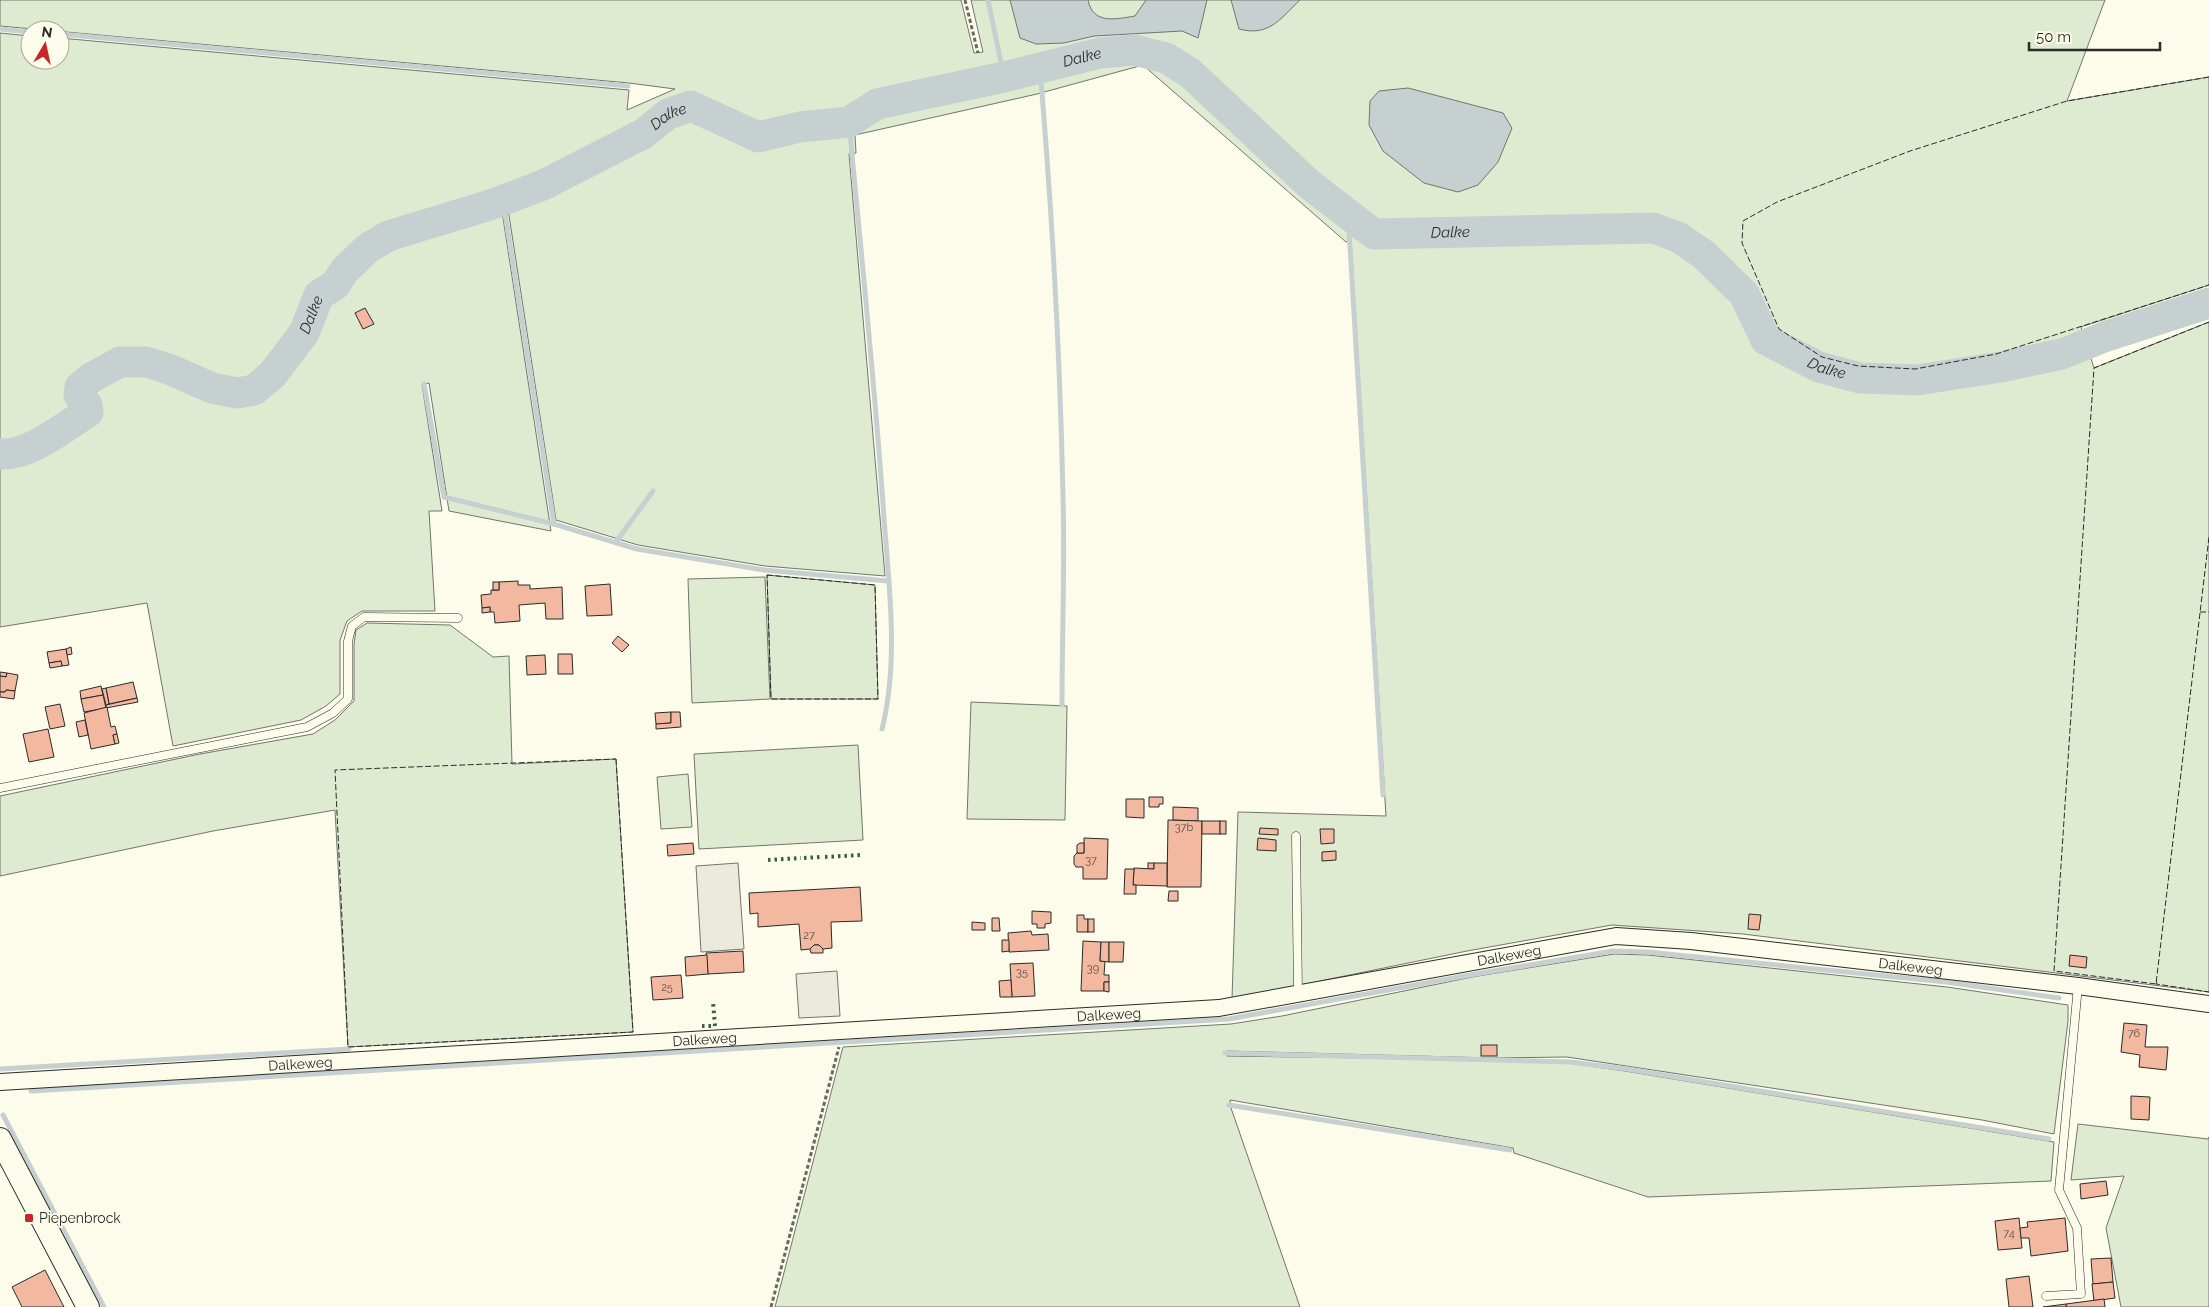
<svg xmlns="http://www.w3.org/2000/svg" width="2209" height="1307" viewBox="0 0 2209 1307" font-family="Raleway,sans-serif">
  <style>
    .green { fill: #deebd1; stroke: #74746e }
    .parking { fill: #eceadb; stroke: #74746e }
    .water { fill: #c7d0d0; stroke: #74746e }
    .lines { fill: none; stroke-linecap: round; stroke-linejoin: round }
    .stream { stroke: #c7d0d0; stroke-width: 5 }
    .river { stroke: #c7d0d0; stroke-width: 31 }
    .building { fill: #f2b8a0; stroke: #2b2b2b }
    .service-casing { stroke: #2b2b2b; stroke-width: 9 }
    .minor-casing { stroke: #2b2b2b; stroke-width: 18 }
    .secondary-casing { stroke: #2b2b2b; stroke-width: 24 }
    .path { stroke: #6a6964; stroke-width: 3; stroke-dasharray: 4 2.5; stroke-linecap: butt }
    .service { stroke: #fdfbea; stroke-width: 8 }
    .minor { stroke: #fdfbea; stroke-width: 16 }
    .secondary { stroke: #fdfbea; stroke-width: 22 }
    .hedge { stroke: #34623c; stroke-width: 4; stroke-dasharray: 2.5 4; stroke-linecap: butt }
    .fence { stroke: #2b2b2b; stroke-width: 1; stroke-dasharray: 6 2.5; stroke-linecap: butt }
    .poi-dot { fill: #c62828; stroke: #fdfbea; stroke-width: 2 }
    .labels { text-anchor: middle; stroke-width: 4; stroke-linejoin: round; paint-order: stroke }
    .number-label { font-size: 11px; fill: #5d4e48 }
    .street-label { font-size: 14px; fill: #2b2b2b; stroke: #fdfbea }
    .poi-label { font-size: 14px; fill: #2b2b2b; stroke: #fdfbea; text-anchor: start }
    .water-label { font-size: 15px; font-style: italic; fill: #2b2b2b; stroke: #fdfbea }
  </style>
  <rect width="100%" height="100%" fill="#fdfbea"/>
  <g class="green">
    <polygon points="0,0 961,0 974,53 983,52 971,0 2105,0 2067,101 2209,77 2209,285 2081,327 2094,368 2209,322 2209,992 1743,934 1612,925 1467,951 1232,999 1238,812 1386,816 1351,240 1346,242 1143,65 1037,94 855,135 856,153 849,154 885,576 765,566 638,545 556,520 508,209 502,211 551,531 449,511 429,383 422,385 442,511 429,511 435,611 362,611 347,621 340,640 340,694 326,706 301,720 173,746 147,603 0,627 0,33 30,36 30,60 60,60 60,38 629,90 627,110 675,89 629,83 0,26"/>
    <polygon points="767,575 875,585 878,699 771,699"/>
    <polygon points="765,577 770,699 692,703 688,579"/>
    <polygon points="367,623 450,625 493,657 509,656 512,764 616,759 633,1032 348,1047 335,810 213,831 0,876 0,796 200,754 313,734 335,720 354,701 354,644 356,630"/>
    <polygon points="971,702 1067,706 1065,820 967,819"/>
    <polygon points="858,745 863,840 699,849 694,754"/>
    <polygon points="688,774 692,827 661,829 657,777"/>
    <polygon points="1614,954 1648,955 1947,987 2068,1005 2068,1021 2054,1134 1982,1120 1567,1057 1493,1058 1227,1051 1227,1056 1506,1060 1568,1063 1625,1071 2054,1142 2051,1181 1648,1197 1514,1153 1513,1148 1230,1100 1231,1108 1300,1307 775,1307 843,1047 1231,1024 1282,1016 1472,977"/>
    <polygon points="2078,1124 2208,1139 2209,1137 2209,1307 2121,1307 2106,1228 2124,1176 2071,1180"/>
  </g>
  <g class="parking">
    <polygon points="738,863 744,949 701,952 696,866"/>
    <polygon points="837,971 840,1016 799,1018 796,974"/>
  </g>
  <g class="water">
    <path d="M 1010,0 L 1088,0 C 1093,25 1116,19 1135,16 L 1146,0 L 1207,0 L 1198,38 L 1182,31 L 1094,36 L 1064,43 L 1036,44 L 1020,38 Z"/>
    <path d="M 1231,0 L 1300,0 C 1280,19 1269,37 1239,29 Z"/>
    <polygon points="1408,88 1503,113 1512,128 1498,162 1478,185 1458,192 1424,183 1383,151 1369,125 1370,101 1379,91"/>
  </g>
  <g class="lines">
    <g class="stream">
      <polyline points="988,0 1004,77"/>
      <polyline points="0,29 30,32"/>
      <polyline points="60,34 628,86"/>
      <path d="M 1040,69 C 1052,211 1060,354 1063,496 C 1065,566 1062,636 1062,705"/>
      <path d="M 849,122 C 861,253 875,385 884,518 C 889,586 899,661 882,729"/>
      <polyline points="503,200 554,524"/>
      <polyline points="1352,217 1349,230 1383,795"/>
      <polyline points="424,384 444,497 554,524 637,549 764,570 888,581"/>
      <polyline points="616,542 653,491"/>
      <polyline points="1225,1053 1570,1062 1627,1069 2049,1139"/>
      <polyline points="0,1069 349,1049"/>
      <polyline points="31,1091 1229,1019 1470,975 1613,951 1647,952 1946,982 2059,998"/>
      <polyline points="1229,1105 1510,1150"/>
      <polyline points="3,1115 104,1307"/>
    </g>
    <path class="river" id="s1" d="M 0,454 C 29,456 64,427 88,412 L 87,405 L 79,395 L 80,387 L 91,378 L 120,362 L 146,362 L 169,369 L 212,388 L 237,393 L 254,390 L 272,375 L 304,333 L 319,295 L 335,285 L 345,270 L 368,248 L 388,236 L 490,205 L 543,185 L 643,134 L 668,114 L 691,106 L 758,137 L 800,127 L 849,122 L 877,104 L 1004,77 L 1100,53 L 1134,50 L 1166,58 L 1190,73 L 1310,185 L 1374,234 L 1653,228 L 1678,237 L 1703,254 L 1744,294 L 1766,340 L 1819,367 L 1860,378 L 1917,380 L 2001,367 L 2062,354 L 2104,337 L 2209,303"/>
  </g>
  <g class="building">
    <polygon points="365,308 374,324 363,329 355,313"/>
    <polygon points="518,581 518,585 530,585 530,589 562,587 563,619 546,619 545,603 519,605 520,621 495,623 494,612 490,612 490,607 482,608 481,595 491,594 491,590 499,590 499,582"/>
    <rect x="493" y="582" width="6" height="8"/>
    <polygon points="610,584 612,615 587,616 585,586"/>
    <polygon points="490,607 490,612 482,613 482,608"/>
    <polygon points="618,636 629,645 622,652 612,643"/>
    <polygon points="71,647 72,654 67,655 66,649"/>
    <polygon points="66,649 69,665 62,666 61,661 49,663 47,652"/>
    <polygon points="558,654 572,654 573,674 558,674"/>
    <polygon points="545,655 546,674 527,675 526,656"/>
    <polygon points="61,661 62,666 50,668 49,663"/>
    <polygon points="0,672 7,673 6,677 0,676"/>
    <polygon points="7,673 18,675 15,691 6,690 5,692 0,692 0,676 6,677"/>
    <polygon points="133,682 137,698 109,704 106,688"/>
    <polygon points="101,686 103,695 81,699 80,691"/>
    <polygon points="106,688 109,704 106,705 102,689"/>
    <polygon points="6,690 15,691 14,699 0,697 0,692 5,692"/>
    <polygon points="103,695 106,708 84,712 81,699"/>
    <polygon points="137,698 138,702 106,708 106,705"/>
    <polygon points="60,704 65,726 50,729 45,707"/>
    <polygon points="107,707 111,727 115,726 117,734 113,735 115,744 91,749 84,713"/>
    <polygon points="671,712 671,723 656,724 655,713"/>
    <polygon points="671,712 680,712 681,727 656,729 656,724 671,723"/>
    <polygon points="85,720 88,735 79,737 76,722"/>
    <polygon points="48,729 54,757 29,762 23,734"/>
    <polygon points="117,734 119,743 115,744 113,735"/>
    <polygon points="1149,797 1163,797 1163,804 1159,804 1159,807 1149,807"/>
    <polygon points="1126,799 1144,799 1144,818 1126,817"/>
    <polygon points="1173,807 1198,808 1198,821 1173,820"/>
    <polygon points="1168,820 1202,821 1201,887 1167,887"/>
    <rect x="1202" y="821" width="18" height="13"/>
    <rect x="1220" y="821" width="6" height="13"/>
    <polygon points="1260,828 1278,829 1278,835 1259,834"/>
    <polygon points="1320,829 1334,829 1334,843 1321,844"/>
    <polygon points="1084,838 1108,839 1107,879 1083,879 1083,867 1076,867 1074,864 1074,856 1077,853 1084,853"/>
    <polygon points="1258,838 1276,840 1276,851 1257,850"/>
    <polygon points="693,843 694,854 668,856 667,845"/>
    <polygon points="1080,843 1084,843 1084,853 1077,853 1077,845"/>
    <polygon points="1336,851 1336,860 1322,861 1322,852"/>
    <rect x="1148" y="863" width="6" height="6"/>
    <polygon points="1154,863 1167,863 1167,886 1133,885 1134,868 1154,869"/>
    <polygon points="1125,869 1134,869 1133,885 1136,885 1136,894 1124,894"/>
    <polygon points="860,887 862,921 831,922 832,948 823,949 819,945 814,945 810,949 801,950 799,924 758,927 758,913 750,914 749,893"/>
    <polygon points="1169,891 1178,891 1178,901 1168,901"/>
    <polygon points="1032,911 1051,912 1051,923 1045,924 1045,928 1037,928 1037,924 1032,924"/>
    <polygon points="1749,914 1761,915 1759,930 1748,929"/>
    <polygon points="1077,915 1084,915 1084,919 1088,919 1088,932 1077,932"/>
    <polygon points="992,918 999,918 1000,931 992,931"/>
    <rect x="1088" y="919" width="6" height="13"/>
    <polygon points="972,922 985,923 985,930 972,930"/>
    <polygon points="1031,931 1032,935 1048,934 1049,950 1009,952 1008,933"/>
    <polygon points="1002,940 1009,940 1009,951 1002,952"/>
    <polygon points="1083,941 1101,942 1100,961 1105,961 1104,975 1109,975 1109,982 1104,982 1104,991 1081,991"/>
    <polygon points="1101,942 1109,942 1109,962 1100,961"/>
    <polygon points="1109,942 1124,942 1123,962 1109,962"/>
    <polygon points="814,945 819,945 823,949 823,953 811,953 810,949"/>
    <polygon points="743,951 744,972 708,974 706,953"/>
    <polygon points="707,955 708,974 686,976 685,957"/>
    <polygon points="2070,955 2087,957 2086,968 2069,966"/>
    <polygon points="1033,963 1035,996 1012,997 1010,964"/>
    <polygon points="681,975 683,998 653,1000 651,977"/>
    <polygon points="1011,980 1012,997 1000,997 999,981"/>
    <polygon points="1104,982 1109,982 1109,992 1104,991"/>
    <polygon points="2124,1023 2147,1025 2145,1047 2168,1047 2166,1070 2139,1067 2140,1055 2121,1052"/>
    <rect x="1481" y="1045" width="16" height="11"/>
    <polygon points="2131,1096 2150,1097 2149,1120 2131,1119"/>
    <polygon points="2106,1181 2108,1195 2081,1199 2080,1184"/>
    <polygon points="2019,1218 2022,1248 1998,1250 1995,1221"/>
    <polygon points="2065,1218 2068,1251 2031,1256 2029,1238 2021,1238 2020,1228 2028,1227 2027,1222"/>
    <polygon points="2111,1258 2113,1282 2093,1284 2091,1259"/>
    <polygon points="45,1270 64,1307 22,1307 12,1287"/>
    <polygon points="2029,1276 2033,1307 2009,1307 2006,1279"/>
    <polygon points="2113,1282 2115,1298 2094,1301 2092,1284"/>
    <polygon points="2104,1299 2105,1307 2066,1307 2066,1304"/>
    <polygon points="2066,1304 2066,1307 2043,1307"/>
  </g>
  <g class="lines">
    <g class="service-casing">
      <g id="service">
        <polyline points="0,788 307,727 333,713 348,699 348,641 352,626 364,617 458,618"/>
        <polyline points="1296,836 1298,995"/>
        <polyline points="2046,1296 2081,1294 2077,1228 2059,1190 2078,986"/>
      </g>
    </g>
    <g class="minor-casing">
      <g id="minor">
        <path id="s2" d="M 0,1082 L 1219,1008 L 1616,936 L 1691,941 L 2078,986 L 2209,1004"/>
      </g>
    </g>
    <g class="secondary-casing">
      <polyline id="secondary" points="0,1139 88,1307"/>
    </g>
    <g class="path">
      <polyline points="965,0 978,53"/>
      <polyline points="771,1307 839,1047"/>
    </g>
    <use href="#service" class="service"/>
    <use href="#minor" class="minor"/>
    <use href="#secondary" class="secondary"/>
    <g class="hedge">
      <polyline points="825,857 860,855"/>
      <polyline points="804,858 821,857"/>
      <polyline points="768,860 801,858"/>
      <polyline points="702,1026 715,1026 713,1002"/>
    </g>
    <g class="fence">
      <polyline points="2209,77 2067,101 1910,151 1777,202 1743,221 1742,243 1779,329 1822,357 1858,366 1915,369 1996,354 2209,285"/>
      <polyline points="2209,322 2094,368 2054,971 2156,984 2209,537"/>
      <polygon points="767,575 875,585 878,699 771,699"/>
      <polyline points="2200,612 2209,612"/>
      <polygon points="616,759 633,1032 348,1047 335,770"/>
      <polyline points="2157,982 2156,984 2209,992"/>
    </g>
  </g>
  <rect class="poi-dot" x="24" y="1213" width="10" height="10" rx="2.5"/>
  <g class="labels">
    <g class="number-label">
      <text x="1184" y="831">37b</text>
      <text x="1091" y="864">37</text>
      <text x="809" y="939">27</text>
      <text x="1093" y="972">39</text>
      <text x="1022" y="976">35</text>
      <text x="667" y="991">25</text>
      <text x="2134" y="1037">76</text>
      <text x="2009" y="1237">74</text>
    </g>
    <g class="street-label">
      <text dy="5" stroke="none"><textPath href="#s2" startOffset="1516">Dalkeweg</textPath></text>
      <text dy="5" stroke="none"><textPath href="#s2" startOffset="1921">Dalkeweg</textPath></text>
      <text dy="5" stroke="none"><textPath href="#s2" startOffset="1111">Dalkeweg</textPath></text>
      <text dy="5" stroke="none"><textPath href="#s2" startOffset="706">Dalkeweg</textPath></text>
      <text dy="5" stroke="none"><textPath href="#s2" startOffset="301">Dalkeweg</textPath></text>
    </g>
    <g class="poi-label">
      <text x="39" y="1223">Piepenbrock</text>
    </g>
    <g class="water-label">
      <text dy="5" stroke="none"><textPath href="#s1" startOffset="1265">Dalke</textPath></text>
      <text dy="5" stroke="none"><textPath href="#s1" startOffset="830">Dalke</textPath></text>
      <text dy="5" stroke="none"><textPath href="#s1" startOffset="1700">Dalke</textPath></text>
      <text dy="5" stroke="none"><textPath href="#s1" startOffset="410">Dalke</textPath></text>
      <text dy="5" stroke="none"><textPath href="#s1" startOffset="2135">Dalke</textPath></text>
    </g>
  </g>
  <g transform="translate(45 45) rotate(9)"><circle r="24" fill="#fdfbea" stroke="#a9a89e"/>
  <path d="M0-4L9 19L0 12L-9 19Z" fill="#c62828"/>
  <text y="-8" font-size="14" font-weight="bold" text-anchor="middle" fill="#2b2b2b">N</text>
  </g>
  <path d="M2029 42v8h131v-8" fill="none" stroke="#2b2b2b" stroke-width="2.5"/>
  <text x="2036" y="42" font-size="15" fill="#2b2b2b" stroke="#fdfbea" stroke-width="4" paint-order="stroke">50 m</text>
</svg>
